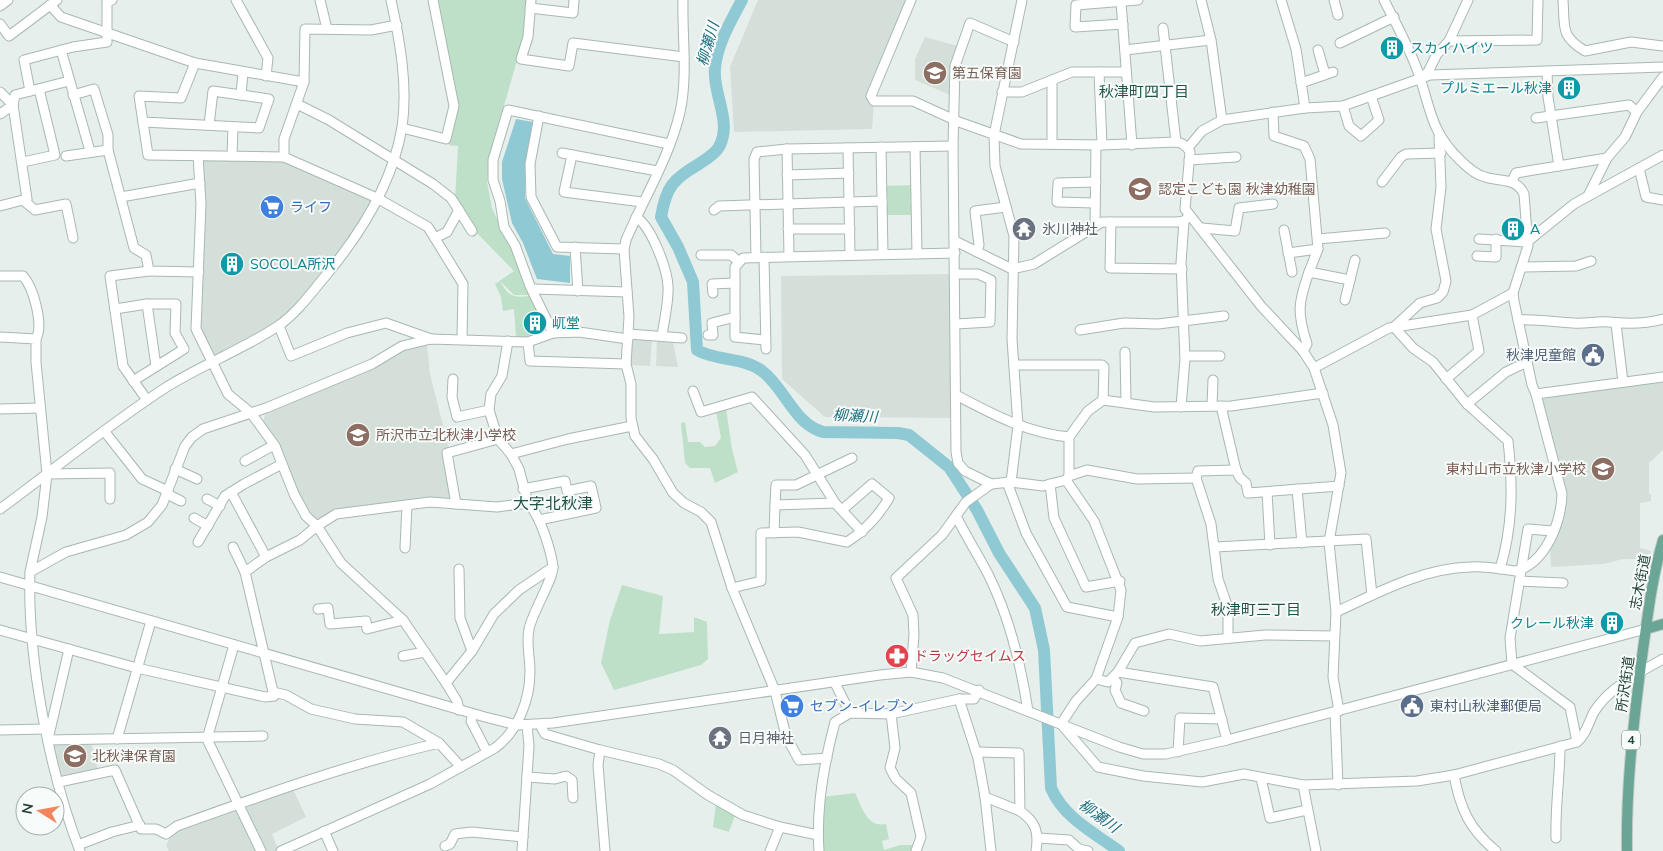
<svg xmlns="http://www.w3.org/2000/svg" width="1663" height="851" viewBox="0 0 1663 851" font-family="Mulish,'Noto Sans JP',sans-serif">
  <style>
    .built { fill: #d4dfda }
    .green { fill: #bfe0c8 }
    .water { fill: #8ec9d4 }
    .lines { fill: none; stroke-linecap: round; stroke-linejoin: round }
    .river { stroke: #8ec9d4; stroke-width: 12 }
    .minor-casing { stroke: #a8b8b2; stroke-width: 11 }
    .major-casing { stroke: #c2cac8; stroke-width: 12 }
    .minor { stroke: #fff; stroke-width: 9 }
    .major { stroke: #6aa596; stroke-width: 10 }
    .labels { text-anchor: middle; stroke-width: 4; stroke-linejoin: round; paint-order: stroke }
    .shield { fill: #f7fbf9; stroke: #637a73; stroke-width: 1 }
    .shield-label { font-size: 12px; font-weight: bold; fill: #24423a }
    .culture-label { font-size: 14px; fill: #0d838f; stroke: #f7fbf9; text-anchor: start }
    .education-label { font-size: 14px; fill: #785e54; stroke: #f7fbf9; text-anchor: start }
    .shop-label { font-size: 14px; fill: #366cbe; stroke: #f7fbf9; text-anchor: start }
    .worship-label { font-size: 14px; fill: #5b616d; stroke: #f7fbf9; text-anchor: start }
    .service-label { font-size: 14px; fill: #4e5e75; stroke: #f7fbf9; text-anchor: end }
    .street-label { font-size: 14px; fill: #24423a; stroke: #f7fbf9 }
    .health-label { font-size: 14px; fill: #be3a42; stroke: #f7fbf9; text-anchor: start }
    .water-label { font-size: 15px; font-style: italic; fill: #1c6f80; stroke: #f7fbf9 }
    .neighbourhood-label { font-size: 15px; fill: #1f5548; stroke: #f7fbf9 }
    .quarter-label { font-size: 16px; fill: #1f5548; stroke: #f7fbf9 }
  </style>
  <rect width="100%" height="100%" fill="#e6efeb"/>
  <g class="built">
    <polygon points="758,0 911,0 871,96 874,101 872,129 734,132 730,67"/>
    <polygon points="925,37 961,47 955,97 915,80 915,59"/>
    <polygon points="198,156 284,157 377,198 354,239 279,326 212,363 196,329"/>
    <polygon points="955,274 956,418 825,417 782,379 781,276"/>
    <polygon points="631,339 652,340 650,366 630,365"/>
    <polygon points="657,340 673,341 678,367 656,366"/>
    <polygon points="427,345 430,374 449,449 454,500 315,520 309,516 262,425 265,415 402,349"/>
    <polygon points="1663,380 1663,450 1649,463 1649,494 1651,494 1651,501 1640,503 1640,548 1651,551 1649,559 1623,559 1603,564 1551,567 1550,548 1564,509 1541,398"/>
    <polygon points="53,743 91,743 98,770 59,776"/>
    <polygon points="291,785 306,817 272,834 279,851 169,851 166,846 171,835 182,828"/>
  </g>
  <g class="green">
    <path d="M 429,0 L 527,0 L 522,43 L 489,158 L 487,182 L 492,208 L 533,295 L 514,295 L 500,281 C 508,296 513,298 529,296 L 547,330 L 525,338 L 516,337 L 514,309 L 503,311 L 501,297 L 495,284 L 514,271 L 474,230 L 455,199 L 458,146 L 449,145 L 458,108 Z"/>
    <polygon points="913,185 910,202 913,205 914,215 885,215 884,207 888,204 888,198 884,196 884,186"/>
    <polygon points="726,408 732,449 738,472 715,483 710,468 690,468 685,463 681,423 685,422 688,442 700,442 705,447 715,446 721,438 716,411"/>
    <polygon points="622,585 663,596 659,634 694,632 694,617 707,622 708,659 701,665 614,690 601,663 610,620"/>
    <path d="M 855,793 C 862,807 867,828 886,824 L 889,839 L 882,841 L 884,850 L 900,845 L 919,845 L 916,851 L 819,851 L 822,797 Z"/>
    <polygon points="716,804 735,815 729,832 713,827"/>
  </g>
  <polygon class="water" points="516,119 533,122 525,166 525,198 553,254 570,256 570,283 537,279 523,243 512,223 502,179 502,162"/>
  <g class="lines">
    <path class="river" d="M 742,0 C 731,21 717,44 715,68 C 712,93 733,122 719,147 C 715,154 705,160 699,164 C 673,179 666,187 661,217 L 678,247 L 693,282 L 697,350 C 715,361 744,357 762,371 C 785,388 794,424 823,432 L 898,433 L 909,435 L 949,467 L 977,510 L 999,553 L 1035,608 L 1044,650 L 1051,788 C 1064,818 1093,832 1119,851"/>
    <g class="minor-casing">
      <g id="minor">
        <polyline points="236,0 268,58 266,76"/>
        <polyline points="320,0 327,29"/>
        <polyline points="531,0 528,37 521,59 569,66 573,43 684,57"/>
        <path d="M 683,0 C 682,36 688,76 680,112 C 670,156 644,198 626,240 L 624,249 L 629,317 L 626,364 L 631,384 L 631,418 L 635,436 L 653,459 L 673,493 L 684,503 L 701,512 L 711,522 L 732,588 L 775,691 L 786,736 L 799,760 L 827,758"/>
        <path d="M 911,0 L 871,96 L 874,101 L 913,101 L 959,122 L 1021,144 L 1102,145 L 1176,142 C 1183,143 1187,146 1190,152 L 1185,209 L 1261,306 L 1303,351 L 1314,368 L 1333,425 L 1341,473 L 1329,542 L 1336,612 L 1333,677 L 1339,711"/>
        <polyline points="1201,0 1211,40 1222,120"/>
        <polyline points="1281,0 1296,49 1305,108"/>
        <polyline points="1334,0 1338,15"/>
        <path d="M 1563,0 C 1565,27 1560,36 1585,51 L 1631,42 L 1663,46"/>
        <polyline points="1121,2 1132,145"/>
        <polyline points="50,5 61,17 195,63 304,82"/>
        <polyline points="0,6 8,0"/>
        <polyline points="530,8 573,13 574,0"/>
        <polyline points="0,24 9,36 57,0"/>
        <polyline points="1123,24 1075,27 1076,5 1138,0"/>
        <polyline points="1163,28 1176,142"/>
        <polyline points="1449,41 1537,40 1538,0"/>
        <polyline points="1014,42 970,23 955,66 953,146 956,452 958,463 965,471 991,484 1011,482 1043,486 1066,480 1069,476 1087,470 1137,479 1196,478"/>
        <polyline points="1340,43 1394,17"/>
        <polyline points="61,50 90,151"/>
        <polyline points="1125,50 1211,40"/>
        <polyline points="1318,50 1325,74"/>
        <polyline points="195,63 181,98 139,96 148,155 284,157 377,198 428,227 463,284 462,339"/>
        <polyline points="1099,72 1102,145"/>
        <polyline points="1547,72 1548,97 1559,166"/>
        <polyline points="1422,77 1428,72 1437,54 1449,41 1468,0"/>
        <polyline points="1052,80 1052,144"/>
        <polyline points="1301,83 1333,72"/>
        <polyline points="30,91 24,60 73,47 107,42 107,2 112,0"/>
        <polyline points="0,92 13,105"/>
        <polyline points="1002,92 1022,92 1072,72 1126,72"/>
        <polyline points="73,95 94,89 108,135 108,150 134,248 146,255 149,271 199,272"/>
        <polyline points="241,95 243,72"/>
        <polyline points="297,104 329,120 433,184 451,198 472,231"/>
        <polyline points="1343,106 1349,126 1361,136 1379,120 1371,96"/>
        <polyline points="1273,112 1274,136 1304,146 1310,159 1318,249 1309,272"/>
        <polyline points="0,114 13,105"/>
        <polyline points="539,116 530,164 531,197 557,247 624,249"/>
        <polyline points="1536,118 1629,105 1637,112"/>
        <polyline points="143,122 259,128 269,99 213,91 209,125"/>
        <polyline points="402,128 446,139 454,106 433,0"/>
        <polyline points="881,147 883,254"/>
        <polyline points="915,147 917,254"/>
        <polyline points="848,148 850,255"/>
        <polyline points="1188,148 1202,131 1222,120 1305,108 1343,106 1430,75 1663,67"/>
        <polyline points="787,149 789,256"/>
        <polyline points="562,153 657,171"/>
        <polyline points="572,155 564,192 642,202"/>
        <polyline points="66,156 108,150"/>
        <polyline points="198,156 201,204 196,329 228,394 251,413 275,446 294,494 306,516 317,526 341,563 403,620 446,683 457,701 459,710"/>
        <polyline points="232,156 233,127"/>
        <polyline points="284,157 284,139 304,82 305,29 371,30 397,25"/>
        <polyline points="1189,160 1236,157"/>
        <polyline points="23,162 55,155 39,89"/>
        <polyline points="1639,168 1646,197 1663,200"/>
        <polyline points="787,175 849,173"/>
        <polyline points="1512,181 1516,173 1607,158"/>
        <polyline points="1382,182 1401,157 1406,154 1441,153"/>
        <polyline points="1588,196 1607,158 1625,137 1637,112 1663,77"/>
        <polyline points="121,197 200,183"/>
        <polyline points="24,201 35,210 66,204 73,238"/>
        <polyline points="1095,203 1057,202 1058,183 1096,182"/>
        <polyline points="0,206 27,199 13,105 15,95 69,81"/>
        <polyline points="714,210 719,206 882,201"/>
        <path d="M 636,217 C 651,226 667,268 668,286 C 669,302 664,320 662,336"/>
        <polyline points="1111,222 1110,268 1182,269"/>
        <polyline points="1095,226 1096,145"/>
        <polyline points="1202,228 1235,231 1239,208 1273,204"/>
        <polyline points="788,229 850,229"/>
        <polyline points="1284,230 1292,272"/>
        <polyline points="435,238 447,232 459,210"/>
        <polyline points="1318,239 1385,233"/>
        <polyline points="1479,239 1527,242 1574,204 1663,155"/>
        <polyline points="955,241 1012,269 1034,264 1102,222 1177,222 1184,221 1189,216"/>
        <polyline points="575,247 578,291"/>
        <polyline points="977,252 979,245 975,211 1006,207"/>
        <polyline points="1288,253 1318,249"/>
        <polyline points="701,255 731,255 738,261"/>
        <polyline points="1477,256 1496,257 1496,239"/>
        <polyline points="756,257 754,159 757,152 787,149 953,146"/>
        <polyline points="764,257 766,349"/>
        <polyline points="1522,267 1576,266 1591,261"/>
        <polyline points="955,274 978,274 991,280 990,322 956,324"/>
        <path d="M 0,276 L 23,276 C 33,287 44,324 36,339"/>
        <polyline points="533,289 627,292"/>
        <polyline points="713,293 712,284 735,283"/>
        <polyline points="1345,300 1355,260"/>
        <polyline points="147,304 156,366"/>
        <polyline points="115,309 147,304 176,304 175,333 184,349 133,381"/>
        <polyline points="735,317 735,337 765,340"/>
        <path d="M 1518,320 C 1537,319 1554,322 1573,323 C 1585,324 1597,321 1609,322 C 1627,324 1645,324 1663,319"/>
        <polyline points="1616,324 1623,382"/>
        <polyline points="279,326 291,356 347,333 386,323 431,339"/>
        <path d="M 1394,327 L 1413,348 L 1433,362 L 1467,404 L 1508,441 C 1513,485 1513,526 1500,569"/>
        <polyline points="1394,327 1420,303 1437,298 1443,292 1446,281 1436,229 1441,187 1439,137"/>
        <polyline points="1080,330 1124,323 1158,324 1224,316"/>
        <polyline points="553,333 530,286 515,245 504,227 500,201 493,180 493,160 508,110 669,144"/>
        <polyline points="629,334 682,338"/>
        <polyline points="708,335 713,335 712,323 735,317 735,267 743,258 955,253"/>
        <polyline points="0,337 36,339 36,362 47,474 42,517 30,572"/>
        <polyline points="508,341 502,376 491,394 489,410 498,439 511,454 519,469 528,503"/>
        <polyline points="528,342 530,361 626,364"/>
        <path d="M 1303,351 L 1307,344 C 1297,313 1298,303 1309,272 L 1350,280"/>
        <polyline points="1125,352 1126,402"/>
        <polyline points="1185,356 1220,356"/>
        <polyline points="1014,365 1102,365 1104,367 1103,400"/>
        <polyline points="1314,368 1389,328 1472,315 1513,293"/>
        <polyline points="453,379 452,397 457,417 489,410"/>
        <polyline points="1446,379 1479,351 1472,315"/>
        <polyline points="693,391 701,412 752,397 805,455 835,503 862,532"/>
        <polyline points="1536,394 1663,377"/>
        <path d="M 956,395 C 992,414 1027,433 1069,437"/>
        <polyline points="147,400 123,366 110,276 149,271"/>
        <polyline points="1467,404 1506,372 1527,362"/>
        <polyline points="1212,406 1213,380"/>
        <polyline points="1221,406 1236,470"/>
        <polyline points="1181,407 1185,359 1181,263 1184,221"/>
        <polyline points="0,409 40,408"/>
        <polyline points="105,432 142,479 168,491"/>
        <polyline points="511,454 568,439 632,426"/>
        <polyline points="245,461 274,445"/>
        <polyline points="175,469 197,479"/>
        <polyline points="47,474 110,473 110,499"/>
        <polyline points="1069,476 1069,437 1088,411 1103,400 1154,407 1231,406 1323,393"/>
        <path d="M 1066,480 L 1094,521 L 1121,590 L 1118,617 L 1096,679 L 1076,701 L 1061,724 L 1098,767 L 1143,776 L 1202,782 L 1244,774 L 1303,785 L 1417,781 L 1454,775 L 1577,742 C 1586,735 1589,721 1594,712 C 1604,696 1622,681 1640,675"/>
        <polyline points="1007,482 1026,533 1067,607 1118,617"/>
        <polyline points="1011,482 1018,426 1012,339 1014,236 995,166 994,135 1022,0"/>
        <polyline points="1050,484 1054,518 1086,587 1120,581"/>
        <polyline points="523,489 565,481 567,491 591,486 596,508 539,520"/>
        <polyline points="1297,489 1302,543"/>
        <polyline points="231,492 266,557"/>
        <polyline points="1267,492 1270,545"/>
        <polyline points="167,494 181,501"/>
        <polyline points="207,499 220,506"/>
        <polyline points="835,503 775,505 776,485 796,485 852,458"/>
        <polyline points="456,504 447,453 498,439"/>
        <path d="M 0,509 C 55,469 108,425 165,388 C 201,365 242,350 278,326 C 297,313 312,292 327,274 C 361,233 393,182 402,127 C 408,86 400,41 391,0"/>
        <path d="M 956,516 C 966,536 978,555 988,574 C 1009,616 1021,665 1028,711"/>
        <polyline points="194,518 208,526"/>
        <polyline points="1553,531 1528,529 1510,638 1512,664 1570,707 1577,742"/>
        <polyline points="774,533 775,505"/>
        <polyline points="198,542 225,496 244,484 282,464"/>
        <polyline points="233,547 245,572"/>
        <polyline points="1215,547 1366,539 1372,595"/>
        <polyline points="405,548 407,505"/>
        <polyline points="459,569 460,618 472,651"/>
        <polyline points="0,577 485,717 517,725 553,723 880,675 911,672 943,678 1119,747 1143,754 1166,754 1227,740 1646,629"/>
        <polyline points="1520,581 1563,583"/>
        <path d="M 732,588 L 761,581 L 761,533 L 798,532 L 847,542 C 866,530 878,517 889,498 L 872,484 L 842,510"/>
        <polyline points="318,609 328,608 330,624 366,621 367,629 403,620"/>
        <path d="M 1336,612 C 1377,593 1423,568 1470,567 C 1485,566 1501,569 1516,571 C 1546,563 1561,522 1562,494 L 1536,394 L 1532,385 L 1514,301 L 1513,293 L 1528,246 L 1524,194 C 1516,177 1500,182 1485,177 C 1476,175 1466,166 1460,160 C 1430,131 1431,109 1418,72 C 1409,47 1396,24 1384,0"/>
        <path d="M 0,630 L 137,668 L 265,697 L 274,696 L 245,572 L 266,557 L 300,540 L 317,526 L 336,514 L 430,502 L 497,507 L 528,503 C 540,516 550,547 553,566 C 554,578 532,613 529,629 C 526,643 530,658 530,671 C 530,700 518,731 495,748 L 430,784 L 281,851"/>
        <polyline points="1228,637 1228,608 1218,579 1211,524 1196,478 1198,471 1236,470 1240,478 1246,483 1248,493 1339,486"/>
        <polyline points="234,645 207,739 261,851"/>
        <polyline points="403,656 425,652"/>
        <polyline points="911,672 914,635 913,615 896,578 942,535 966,502 991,484"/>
        <polyline points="1118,672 1213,687 1227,740"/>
        <polyline points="1640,672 1663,659"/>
        <polyline points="1113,678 1117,683 1115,690 1121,703 1144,711"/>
        <polyline points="1096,679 1108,682 1118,672 1135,643 1169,634 1200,641 1265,635 1334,636"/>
        <polyline points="446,683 472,651 494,614 519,590 553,567"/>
        <polyline points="835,683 850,713"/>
        <polyline points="273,692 286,695 311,709 355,719 403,722 439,743"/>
        <polyline points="959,699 974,699 979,690"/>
        <polyline points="1335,712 1338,785"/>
        <polyline points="473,714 471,721 487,752"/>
        <polyline points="891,714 895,748 890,768 896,779 911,793 921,837 916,851"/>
        <polyline points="540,725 545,734 600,750 659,764 673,770 708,795 743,815 780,827 818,835"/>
        <polyline points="0,730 45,729"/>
        <polyline points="49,735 69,649"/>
        <polyline points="117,739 151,621"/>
        <polyline points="48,740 263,736"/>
        <polyline points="600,750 598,765 605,851"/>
        <path d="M 976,752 L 1019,753 L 1020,811 C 1036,822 1039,832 1036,851"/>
        <polyline points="1178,752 1180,718 1222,719"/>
        <path d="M 1454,775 C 1460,808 1469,829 1496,851"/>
        <polyline points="527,777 555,779 566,776 572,780 573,798"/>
        <polyline points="1261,778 1270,818 1307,810"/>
        <path d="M 59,782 L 115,770 L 141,829 L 156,829 L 166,834 L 177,826 C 263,795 349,764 439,743 L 461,767"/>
        <polyline points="1303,785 1316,851"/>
        <polyline points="985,797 991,851"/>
        <polyline points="324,831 333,851"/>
        <polyline points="1038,838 1069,840 1079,849 1088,851"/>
        <path d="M 1556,838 C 1555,807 1560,777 1560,746"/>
        <polyline points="78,845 112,832 140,825"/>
        <polyline points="445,846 450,844 455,834 472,832 523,837"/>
        <path d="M 80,851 C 49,772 27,656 30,572 L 66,552 L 126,535 L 148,522 L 162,505 L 185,446 L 192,437 L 203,429 L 266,408 L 372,364 L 402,346 L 431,339 L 528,342 L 553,333 L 579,332 L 628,339"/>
        <polyline points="522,851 529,746 527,725"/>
        <polyline points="770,851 780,827"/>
        <path d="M 819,851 C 816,809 824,763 835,722 L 850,713 L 891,714 L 959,699 L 978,758 L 985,797 L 1020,811"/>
      </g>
    </g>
    <g class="major-casing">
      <g id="major">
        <polyline points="1646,629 1663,624"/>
        <path d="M 1627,851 C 1626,788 1633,727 1641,664 C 1647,622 1651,581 1663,540"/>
      </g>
    </g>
    <use href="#minor" class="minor"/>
    <use href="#major" class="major"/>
  </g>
  <defs>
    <g id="building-disc" transform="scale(1.25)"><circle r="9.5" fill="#0f9aa8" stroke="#f7fbf9"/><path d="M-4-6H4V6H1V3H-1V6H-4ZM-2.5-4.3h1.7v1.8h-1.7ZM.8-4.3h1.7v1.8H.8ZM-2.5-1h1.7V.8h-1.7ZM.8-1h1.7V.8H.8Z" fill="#fff"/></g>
    <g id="school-disc" transform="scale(1.25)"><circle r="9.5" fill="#8d6e63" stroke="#f7fbf9"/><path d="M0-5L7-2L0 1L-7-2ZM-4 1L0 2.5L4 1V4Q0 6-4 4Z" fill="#fff"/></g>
    <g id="supermarket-disc" transform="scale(1.25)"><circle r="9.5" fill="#3f7fe0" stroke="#f7fbf9"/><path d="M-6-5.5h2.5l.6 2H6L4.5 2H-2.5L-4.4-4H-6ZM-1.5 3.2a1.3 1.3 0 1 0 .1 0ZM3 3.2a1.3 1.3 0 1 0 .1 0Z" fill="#fff"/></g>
    <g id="temple-disc" transform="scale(1.25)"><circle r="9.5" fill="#6b7280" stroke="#f7fbf9"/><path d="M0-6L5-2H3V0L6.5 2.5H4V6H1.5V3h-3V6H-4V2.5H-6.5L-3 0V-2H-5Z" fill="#fff"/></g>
    <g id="civic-disc" transform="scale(1.25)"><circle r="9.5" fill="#5c6f8a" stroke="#f7fbf9"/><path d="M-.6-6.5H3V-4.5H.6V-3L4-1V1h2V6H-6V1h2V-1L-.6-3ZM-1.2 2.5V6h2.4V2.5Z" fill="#fff"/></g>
    <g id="pharmacy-disc" transform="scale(1.25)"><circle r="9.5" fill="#e0444e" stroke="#f7fbf9"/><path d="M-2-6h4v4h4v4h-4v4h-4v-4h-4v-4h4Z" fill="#fff"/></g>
  </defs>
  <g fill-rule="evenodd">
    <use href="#building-disc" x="1392" y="48"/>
    <use href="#school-disc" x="935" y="73"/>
    <use href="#building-disc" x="1569" y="88"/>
    <use href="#school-disc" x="1140" y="189"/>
    <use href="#supermarket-disc" x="272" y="207"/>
    <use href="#temple-disc" x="1024" y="229"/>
    <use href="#building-disc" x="1513" y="229"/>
    <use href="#building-disc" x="232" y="264"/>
    <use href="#building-disc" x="535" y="323"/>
    <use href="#civic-disc" x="1593" y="355"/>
    <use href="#school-disc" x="358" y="435"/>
    <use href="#school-disc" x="1603" y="469"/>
    <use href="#building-disc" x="1612" y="623"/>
    <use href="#pharmacy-disc" x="897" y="656"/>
    <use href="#supermarket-disc" x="792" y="706"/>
    <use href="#civic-disc" x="1412" y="706"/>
    <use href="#temple-disc" x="720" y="738"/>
    <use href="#school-disc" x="75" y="756"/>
  </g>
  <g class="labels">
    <rect class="shield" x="1622" y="730.5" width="18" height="19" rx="4"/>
    <g class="shield-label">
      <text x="1631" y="744">4</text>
    </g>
    <g class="culture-label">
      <text x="1410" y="53">スカイハイツ</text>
      <text x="1552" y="93" text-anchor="end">プルミエール秋津</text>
      <text x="1530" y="234">A</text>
      <text x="250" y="269">SOCOLA所沢</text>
      <text x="552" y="328">屼堂</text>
      <text x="1594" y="628" text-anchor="end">クレール秋津</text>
    </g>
    <g class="education-label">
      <text x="952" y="78">第五保育園</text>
      <text x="1158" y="194">認定こども園 秋津幼稚園</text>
      <text x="376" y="440">所沢市立北秋津小学校</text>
      <text x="1586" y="474" text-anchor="end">東村山市立秋津小学校</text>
      <text x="92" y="761">北秋津保育園</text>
    </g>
    <g class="shop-label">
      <text x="290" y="212">ライフ</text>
      <text x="810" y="711">セブン-イレブン</text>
    </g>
    <g class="worship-label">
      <text x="1042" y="234">氷川神社</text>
      <text x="738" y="743">日月神社</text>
    </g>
    <g class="service-label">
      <text x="1576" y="360">秋津児童館</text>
      <text x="1430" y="711" text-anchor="start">東村山秋津郵便局</text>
    </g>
    <g class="street-label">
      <text transform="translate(1640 582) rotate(-79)" y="5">志木街道</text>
      <text transform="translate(1625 684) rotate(-82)" y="5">所沢街道</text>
    </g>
    <g class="health-label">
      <text x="914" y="661">ドラッグセイムス</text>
    </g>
    <g class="water-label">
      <text transform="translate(708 44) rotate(-74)" y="5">柳瀬川</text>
      <text transform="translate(855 416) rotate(3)" y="5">柳瀬川</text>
      <text transform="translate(1099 816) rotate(36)" y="5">柳瀬川</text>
    </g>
    <g class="neighbourhood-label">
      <text x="1144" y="97">秋津町四丁目</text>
      <text x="1256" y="615">秋津町三丁目</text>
    </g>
    <g class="quarter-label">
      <text x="553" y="509">大字北秋津</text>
    </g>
  </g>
  <g transform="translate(40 811) rotate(281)"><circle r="24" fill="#f7fbf9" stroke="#a3b1ad"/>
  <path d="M0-4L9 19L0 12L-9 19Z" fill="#f4845f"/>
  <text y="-8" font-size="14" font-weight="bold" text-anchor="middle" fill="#24423a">N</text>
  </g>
</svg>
